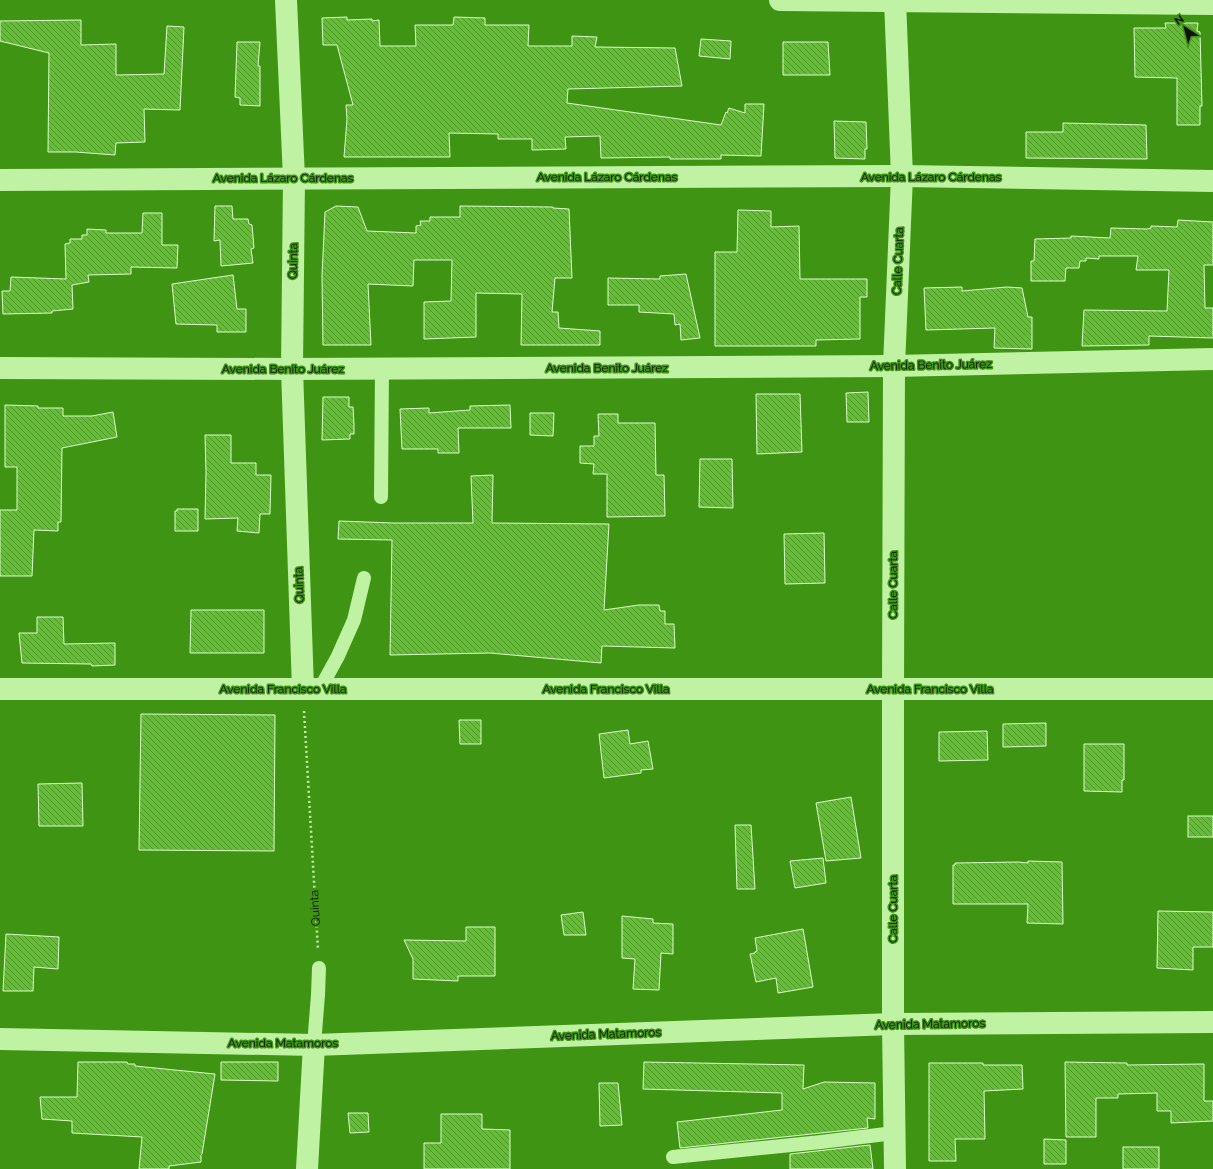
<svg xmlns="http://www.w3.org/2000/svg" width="1213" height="1169" viewBox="0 0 1213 1169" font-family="Raleway,sans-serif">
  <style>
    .building { fill: url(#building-back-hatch); stroke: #dcfdca }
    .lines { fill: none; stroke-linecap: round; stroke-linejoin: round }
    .path { stroke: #bff2a3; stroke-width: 2.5; stroke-dasharray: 2 3; stroke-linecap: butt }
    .service { stroke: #bff2a3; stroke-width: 14 }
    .minor { stroke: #bff2a3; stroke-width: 22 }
    .tertiary { stroke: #bff2a3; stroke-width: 22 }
    .labels { text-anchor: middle; stroke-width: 3; stroke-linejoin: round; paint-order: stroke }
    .street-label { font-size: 12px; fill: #111; stroke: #3f9513 }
  </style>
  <defs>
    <pattern id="building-back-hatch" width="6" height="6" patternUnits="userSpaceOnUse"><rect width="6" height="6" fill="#65bc37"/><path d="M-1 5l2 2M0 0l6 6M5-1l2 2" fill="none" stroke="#52972d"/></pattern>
  </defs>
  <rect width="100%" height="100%" fill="#3f9513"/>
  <g class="building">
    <polygon points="347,17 347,20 372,19 372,21 379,20 380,46 416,46 415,25 453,25 454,17 485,18 485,25 529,25 528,46 572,46 572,36 597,37 595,47 675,48 682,86 568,89 567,103 721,125 726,112 727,113 729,108 745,113 745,104 764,104 761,156 721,155 721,159 670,159 670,157 601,158 600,136 565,137 566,149 532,150 532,139 498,139 498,134 449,133 450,157 344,157 347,119 346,105 353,105 337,45 323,45 322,18"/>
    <polygon points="81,20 81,45 116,44 116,75 164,74 167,26 184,27 180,110 144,109 145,142 116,143 115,155 76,152 48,152 49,53 0,41 0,21"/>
    <polygon points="1165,23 1198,23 1197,31 1200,32 1202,106 1200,106 1200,125 1177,125 1177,78 1135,77 1134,28 1166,28"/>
    <polygon points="701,39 731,41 730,59 699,56"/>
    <polygon points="237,42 260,42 258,66 260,66 260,106 240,105 240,98 235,97"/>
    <polygon points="783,42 828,42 830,75 783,75"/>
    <polygon points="834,121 866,122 867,149 865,149 865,159 835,158"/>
    <polygon points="1063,123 1146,125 1147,159 1026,158 1026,132 1063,132"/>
    <polygon points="215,206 232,206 233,219 248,219 249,224 252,225 254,248 251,249 253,263 221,266 220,240 214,241"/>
    <polygon points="336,206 358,207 367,231 416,233 416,226 421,225 420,221 430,221 430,217 460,217 460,206 553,207 553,208 569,209 572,278 555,278 552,312 558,312 559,328 600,331 600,345 521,345 522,294 476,293 476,337 424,339 424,302 451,301 452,260 414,260 413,286 368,284 371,345 323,345 322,276 325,212"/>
    <polygon points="738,210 771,211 771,227 799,226 800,279 867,279 867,297 860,297 860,339 816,340 816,346 715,346 715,252 737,252"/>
    <polygon points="143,213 162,213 162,245 178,245 177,268 131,267 131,274 88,275 89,282 72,285 73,309 52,311 52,313 3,314 2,291 10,291 11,277 66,279 65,244 70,243 70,239 82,239 82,235 87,235 87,229 106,230 106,233 142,233"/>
    <polygon points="1178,220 1213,222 1213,265 1204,265 1205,308 1213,308 1213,338 1149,336 1149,345 1082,346 1084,310 1167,311 1169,270 1136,270 1138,256 1099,256 1099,259 1086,258 1086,261 1080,261 1079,268 1066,268 1065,281 1031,281 1031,261 1034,261 1035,239 1071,238 1071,236 1110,238 1111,228 1147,229 1151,228 1151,226 1177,227"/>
    <polygon points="686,274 700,338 681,340 680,324 675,325 674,314 639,312 639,305 608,305 608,278 660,279 660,276"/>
    <polygon points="233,275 237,309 246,309 246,332 217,332 217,325 176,324 172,284"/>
    <polygon points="962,287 962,291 1007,287 1022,288 1028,317 1032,317 1032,349 994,348 995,328 926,330 924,288"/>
    <polygon points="868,392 869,422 847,422 846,393"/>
    <polygon points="756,394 800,394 802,452 757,454"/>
    <polygon points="323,397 349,397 349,407 353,407 354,424 354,434 350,434 350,439 322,440"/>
    <polygon points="5,405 38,406 38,408 63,408 63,416 92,416 113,412 117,437 62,448 61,522 58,522 58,531 34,530 32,576 0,576 0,510 17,510 17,467 5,467"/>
    <polygon points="510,405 511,428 458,428 459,453 438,453 438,449 402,449 400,409 429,408 429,413 470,410 470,406"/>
    <polygon points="530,413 554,413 553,436 530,435"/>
    <polygon points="598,414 618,414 618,423 655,423 656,475 664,475 665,516 607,517 607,474 593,474 594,464 580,463 580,446 594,446 594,436 599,436"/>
    <polygon points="205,435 231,435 231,463 256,463 256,475 271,475 270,514 260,514 259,533 237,531 238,518 205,519 206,472"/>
    <polygon points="700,459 732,459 733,508 699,507"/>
    <polygon points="493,475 492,523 609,524 604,610 639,605 659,605 660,611 665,611 665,624 674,624 675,648 602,646 601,663 490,653 390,655 392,540 338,539 339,521 393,523 473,523 471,476"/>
    <polygon points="177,509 198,509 198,531 175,531 175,511 177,511"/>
    <polygon points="824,533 825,583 785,584 784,534"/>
    <polygon points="191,610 264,610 264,653 190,653"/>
    <polygon points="37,617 63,617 64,644 115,643 115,665 92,666 91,664 22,663 19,633 37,633"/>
    <polygon points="141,714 275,715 274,851 139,850"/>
    <polygon points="459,720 481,720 481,744 460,744"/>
    <polygon points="1046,723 1046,746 1003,747 1003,724"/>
    <polygon points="628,730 630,744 648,741 653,769 641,770 641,773 604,778 599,734"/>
    <polygon points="987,731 988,760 939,761 939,732"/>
    <polygon points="1084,744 1124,744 1124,780 1122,780 1122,792 1084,791"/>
    <polygon points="82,783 83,826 39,826 38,784"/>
    <polygon points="851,797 861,858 826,861 816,803"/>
    <rect x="1188" y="816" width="25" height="21"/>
    <polygon points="735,825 751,825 755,889 737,889"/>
    <polygon points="823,858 826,883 795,888 790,861"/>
    <polygon points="1028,861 1062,862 1063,924 1027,923 1028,904 953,904 953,865 955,865 955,863 1018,862 1028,863"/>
    <polygon points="1158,911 1213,912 1213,947 1193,947 1193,970 1157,968"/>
    <polygon points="583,912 586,935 564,935 561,915"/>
    <polygon points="622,916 653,919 653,923 673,924 673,954 661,953 659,990 633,989 635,959 622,958"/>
    <polygon points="466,927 495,927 495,976 458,976 458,981 413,979 413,959 404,940 466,941"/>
    <polygon points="803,929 813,987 778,993 776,978 756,982 750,954 755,953 755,952 757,951 755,938"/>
    <polygon points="6,934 59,937 58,969 34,967 33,991 3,991"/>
    <polygon points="78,1062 127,1062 128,1064 135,1064 135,1066 215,1074 202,1154 201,1155 201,1162 169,1166 169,1169 139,1169 142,1137 72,1133 72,1121 42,1119 40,1097 77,1097"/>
    <polygon points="221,1062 278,1062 278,1081 221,1080"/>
    <polygon points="644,1062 804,1065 803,1089 824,1082 875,1083 875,1119 867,1118 868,1128 680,1148 677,1122 782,1110 782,1093 643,1089"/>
    <polygon points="1065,1062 1127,1063 1127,1065 1204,1064 1204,1101 1213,1101 1213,1121 1171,1123 1171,1111 1157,1111 1157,1093 1118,1094 1118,1098 1096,1098 1096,1137 1066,1137"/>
    <polygon points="929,1063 983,1063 983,1065 1022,1065 1023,1089 984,1091 985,1139 955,1139 956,1161 929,1161"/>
    <polygon points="599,1083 618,1083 622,1125 600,1126"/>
    <polygon points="348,1113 368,1113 369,1132 350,1133"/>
    <polygon points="441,1114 482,1114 482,1129 510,1130 510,1169 424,1169 424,1143 441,1143"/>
    <polygon points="1044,1139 1066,1140 1066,1164 1044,1164"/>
    <polygon points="870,1145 873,1169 790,1169 790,1154"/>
    <rect x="1123" y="1147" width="36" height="22"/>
  </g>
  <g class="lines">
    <polyline class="path" points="304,711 318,950"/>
    <g class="service">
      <polyline points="381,497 382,368"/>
      <polyline points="320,689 338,656 354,620 364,578"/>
      <polyline points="314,1045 318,995 319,968"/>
      <polyline points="673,1157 821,1142 894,1133"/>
    </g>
    <g class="minor">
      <polyline points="286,0 294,178 292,369 303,689"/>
      <polyline points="780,0 1213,4"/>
      <polyline points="0,180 902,176 1213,181"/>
      <polyline points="0,368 292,369 894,366 1213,359"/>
      <polyline points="0,689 1213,689"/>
      <polyline points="0,1039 314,1045 893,1024 1213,1022"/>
      <polyline points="307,1169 314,1045"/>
    </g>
    <polyline class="tertiary" points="895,1169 893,1024 893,689 894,366 902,176 895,0"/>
  </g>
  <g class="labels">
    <g class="street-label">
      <text x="607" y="181">Avenida Lázaro Cárdenas</text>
      <text x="931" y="181">Avenida Lázaro Cárdenas</text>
      <text x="283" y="182">Avenida Lázaro Cárdenas</text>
      <text transform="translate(293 261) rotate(-89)" y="4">Quinta</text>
      <text transform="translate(898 261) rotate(-88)" y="4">Calle Cuarta</text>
      <text transform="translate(931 365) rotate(-1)" y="4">Avenida Benito Juárez</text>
      <text x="607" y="372">Avenida Benito Juárez</text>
      <text x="283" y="373">Avenida Benito Juárez</text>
      <text transform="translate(299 585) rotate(-92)" y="4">Quinta</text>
      <text transform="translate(893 585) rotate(-90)" y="4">Calle Cuarta</text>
      <text x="283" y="693">Avenida Francisco Villa</text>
      <text x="606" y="693">Avenida Francisco Villa</text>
      <text x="930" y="693">Avenida Francisco Villa</text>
      <text transform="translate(315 908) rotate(-93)" y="4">Quinta</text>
      <text transform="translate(893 909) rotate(-90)" y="4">Calle Cuarta</text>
      <text transform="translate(930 1024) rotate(-1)" y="4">Avenida Matamoros</text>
      <text transform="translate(606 1034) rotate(-2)" y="4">Avenida Matamoros</text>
      <text x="283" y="1047">Avenida Matamoros</text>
    </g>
  </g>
  <g transform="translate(1185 28) rotate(324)" stroke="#3f9513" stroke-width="3" paint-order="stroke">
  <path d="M0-3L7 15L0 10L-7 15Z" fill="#111111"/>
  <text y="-6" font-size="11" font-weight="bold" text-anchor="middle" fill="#111111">N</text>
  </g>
</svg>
